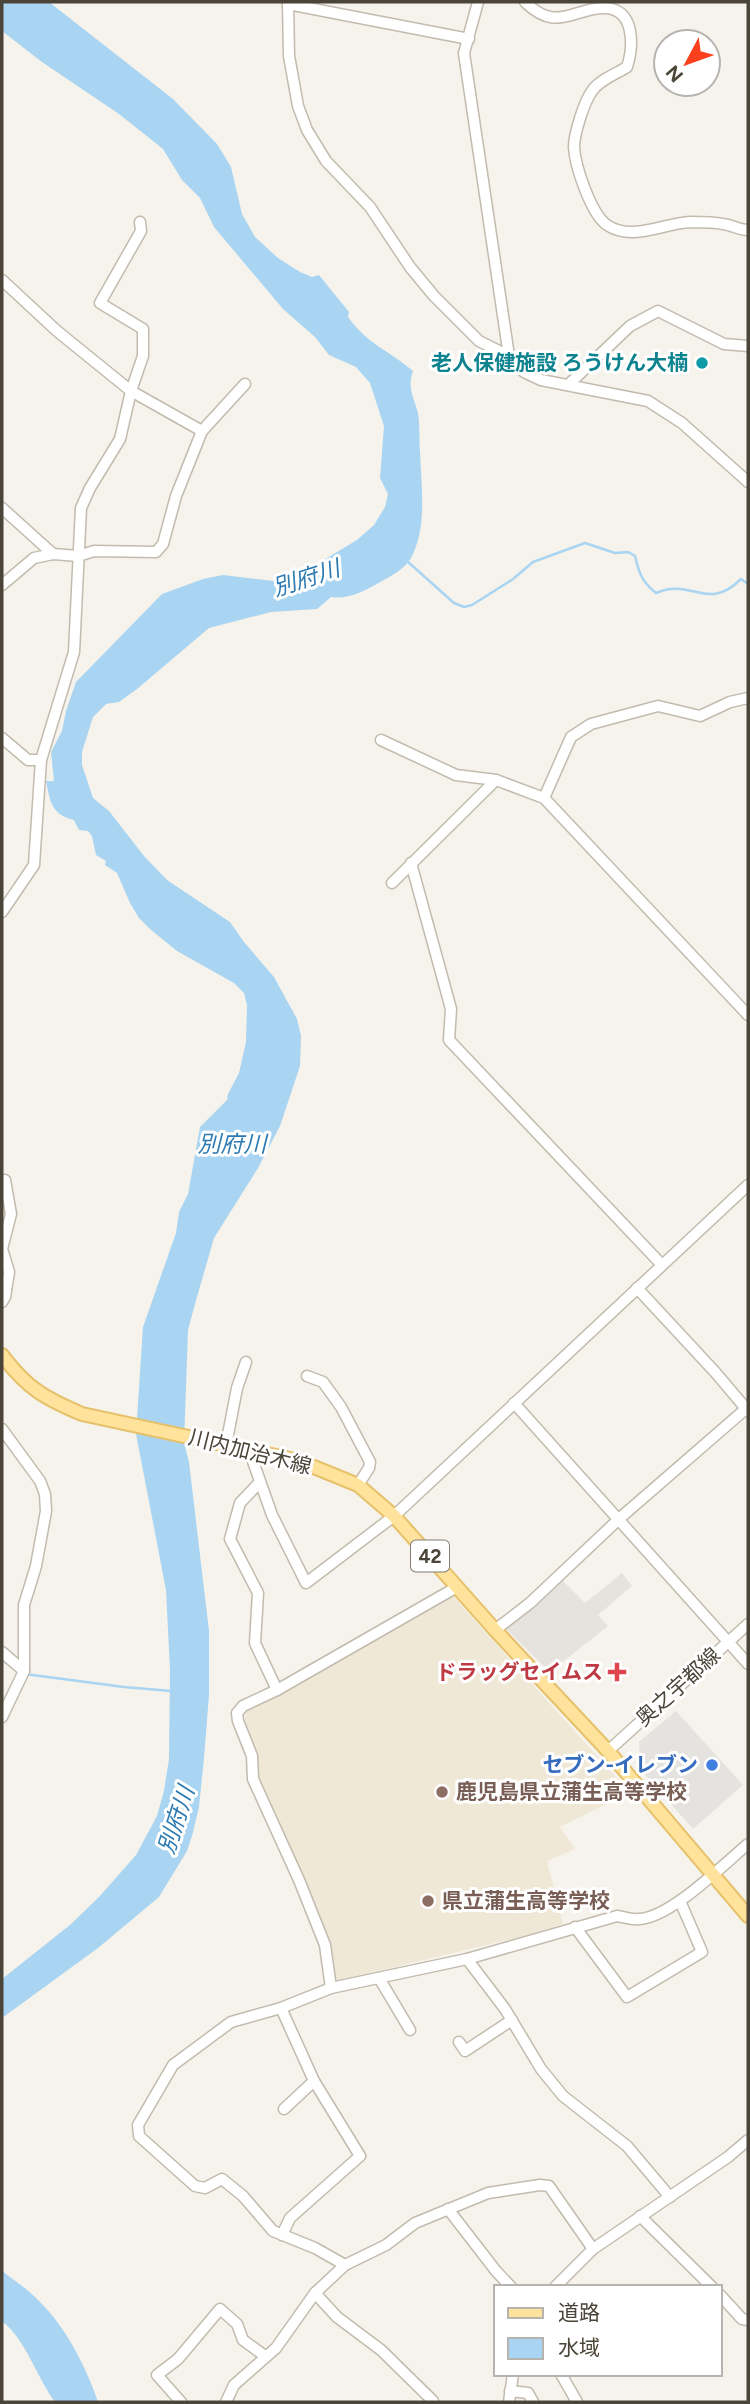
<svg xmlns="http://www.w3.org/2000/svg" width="750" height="2404" viewBox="0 0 750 2404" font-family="Figtree,'Noto Sans JP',sans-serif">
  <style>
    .industrial { fill: #e6e2dd }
    .education { fill: #efe8d6 }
    .parking { fill: #e5e3e0 }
    .water { fill: #a9d4f2 }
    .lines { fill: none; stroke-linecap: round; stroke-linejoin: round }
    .stream { stroke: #a9d4f2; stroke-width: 2.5 }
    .minor-casing { stroke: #c2bbae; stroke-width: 13 }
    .major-casing { stroke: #e6c16a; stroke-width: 16 }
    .minor { stroke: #fff; stroke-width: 10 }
    .major { stroke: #ffe39c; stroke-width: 12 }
    .culture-dot { fill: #0f9aa8; stroke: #fff; stroke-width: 2.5 }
    .health-dot { fill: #e0444e; stroke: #fff; stroke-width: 2.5 }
    .shop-dot { fill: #3f7fe0; stroke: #fff; stroke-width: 2.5 }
    .education-dot { fill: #8d6e63; stroke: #fff; stroke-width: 2.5 }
    .labels { text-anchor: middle; stroke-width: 6; stroke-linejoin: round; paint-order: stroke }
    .shield { fill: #fff; stroke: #817c74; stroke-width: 2 }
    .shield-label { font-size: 19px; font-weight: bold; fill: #4b4439 }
    .culture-label { font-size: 21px; font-weight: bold; fill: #0d838f; stroke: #fff; text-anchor: end }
    .street-label { font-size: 21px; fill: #4b4439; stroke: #fff }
    .health-label { font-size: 21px; font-weight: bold; fill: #be3a42; stroke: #fff; text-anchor: end }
    .shop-label { font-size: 21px; font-weight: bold; fill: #366cbe; stroke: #fff; text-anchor: end }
    .education-label { font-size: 21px; font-weight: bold; fill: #785e54; stroke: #fff; text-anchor: start }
    .water-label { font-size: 23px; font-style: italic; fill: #2e7ab2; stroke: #fff }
  </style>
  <rect width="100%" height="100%" fill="#f6f3ec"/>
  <polygon class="industrial" points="622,1573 632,1586 598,1615 608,1626 550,1672 504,1627 561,1579 585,1603"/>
  <polygon class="education" points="452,1595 624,1786 619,1798 560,1827 575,1849 547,1861 563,1924 525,1936 335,1981 329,1942 302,1875 256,1778 256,1755 244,1724 246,1710 295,1687"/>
  <polygon class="parking" points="676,1711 743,1785 693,1829 641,1770 639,1742"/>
  <g class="water">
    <path d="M 2,2 L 49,2 L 173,99 L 217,144 L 231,167 L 242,214 L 255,237 L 278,258 L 300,272 L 312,277 L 319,275 L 349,312 L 348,317 C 367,344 390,351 413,371 C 407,388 414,398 418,413 C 420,425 419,439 420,451 C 421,485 428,526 411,558 C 404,569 393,575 382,581 C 366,590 349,600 331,597 L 317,609 L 271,612 L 209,628 L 137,689 L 119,702 L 106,704 L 93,717 L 82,752 L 82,765 L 93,798 L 109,811 L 144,856 L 167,880 L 230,922 L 244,942 L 274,977 L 297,1019 L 301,1036 L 300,1066 L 280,1126 L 258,1168 L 214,1238 L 195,1304 L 188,1330 L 184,1443 L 189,1462 L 209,1631 L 209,1695 L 204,1758 L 199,1807 L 192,1836 L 187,1851 L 159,1897 L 98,1948 L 2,2018 L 2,1979 L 70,1925 L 99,1897 L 136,1855 L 157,1816 L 164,1791 L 169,1759 L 170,1670 L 166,1590 L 136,1434 L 143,1327 L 176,1233 L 179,1212 L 188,1194 L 200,1127 L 227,1100 L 228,1094 L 239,1073 L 246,1042 L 247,1005 L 244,993 L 234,983 L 177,951 L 150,929 L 139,918 L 130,903 L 117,873 L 105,865 L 106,861 L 96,855 L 92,836 L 88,831 L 79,830 L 74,820 C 52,815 50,802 46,781 L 54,781 L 51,752 L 62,731 L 66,711 L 76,682 L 162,594 L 203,579 L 223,575 L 274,581 L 312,567 L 357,540 L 374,525 L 385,507 L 388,494 L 380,478 L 384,426 L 370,383 L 356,367 L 329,355 L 315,337 L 283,309 L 214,227 L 200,198 L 182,180 L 163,149 L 119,114 L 42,62 L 2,31 Z"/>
    <path d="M 2,2271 C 15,2281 29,2290 40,2302 C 67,2329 86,2367 98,2402 L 55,2402 C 36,2376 26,2340 2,2321 Z"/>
  </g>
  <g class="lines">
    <g class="stream">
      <path d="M 407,561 L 454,603 L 464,607 L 472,605 L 513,579 L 533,562 L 585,543 L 615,553 L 628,552 L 635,556 C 639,573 642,582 656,593 C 692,577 707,613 741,579 L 748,584"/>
      <polyline points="2,1660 19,1672"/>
      <polyline points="25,1674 124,1687 171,1691"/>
    </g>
    <g class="minor-casing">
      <g id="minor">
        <polyline points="288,2 289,56 298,106 307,130 326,161 370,207 410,267 434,296 479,341 509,356 524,372 541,380 648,401 682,423 748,482"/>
        <polyline points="478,2 464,53 509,356"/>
        <path d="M 525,2 C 556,32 570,10 602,8 C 635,6 634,46 627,67 C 616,74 599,80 592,91 C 584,102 574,134 574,147 C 575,166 591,214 607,225 C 632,242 664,223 690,222 C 700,222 713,222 723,224 C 732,225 739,230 748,230"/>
        <polyline points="288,4 469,39"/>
        <polyline points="2,280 57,331 131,391 202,431 176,496 163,544 156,552 94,551 78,556 53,554 34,558 2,585"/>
        <polyline points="568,385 630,326 658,311 724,344 748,346"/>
        <polyline points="202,431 245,384"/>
        <polyline points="2,508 53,554"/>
        <polyline points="2,738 28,760 41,760"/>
        <polyline points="381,740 456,775 496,780 544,798 748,1015"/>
        <polyline points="544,798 571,737 591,724 658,706 700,716 730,702 748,698"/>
        <polyline points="411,863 451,1009 449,1040 662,1265"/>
        <polyline points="392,883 496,780"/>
        <polyline points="2,912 34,865 41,760 74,652 81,508 90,488 120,439 131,391 143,356 143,329 100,303 141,231 140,222"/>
        <polyline points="637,1288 715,1372 748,1411"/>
        <polyline points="2,1302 5,1297 9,1272 2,1249 11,1214 5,1180"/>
        <polyline points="307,1376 323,1382 341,1407 370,1462 369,1468 358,1485"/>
        <polyline points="514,1403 748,1664"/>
        <polyline points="2,1429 40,1481 45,1494 46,1511 36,1566 24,1605 24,1671 2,1717"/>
        <polyline points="226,1445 237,1388 246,1362"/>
        <polyline points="249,1450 272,1515 306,1583 394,1516 748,1185"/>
        <polyline points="259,1483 240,1503 230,1539 258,1593 255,1643 277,1690"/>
        <polyline points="495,1630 530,1603 620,1518 748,1407"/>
        <polyline points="2,1652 24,1671"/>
        <polyline points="608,1751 748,1624"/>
        <polyline points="575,1927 627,1997 702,1952 680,1901"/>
        <polyline points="467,1959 505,2009 541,2069 563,2096 627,2146 670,2197"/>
        <polyline points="379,1978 410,2030"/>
        <polyline points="331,1988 325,1945 299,1880 253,1779 252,1756 238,1721 237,1713 243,1706 277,1690 457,1587"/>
        <polyline points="281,2008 314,2081 360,2156 290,2218 282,2235"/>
        <polyline points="459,2042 465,2051 512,2020"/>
        <polyline points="284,2109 314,2081"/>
        <polyline points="448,2209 496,2271 511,2287"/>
        <polyline points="640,2216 712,2287"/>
        <path d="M 345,2265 L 315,2248 L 273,2231 L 243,2196 L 222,2179 L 205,2188 L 195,2186 L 139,2136 L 138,2125 L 173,2065 L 231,2022 L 281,2008 L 331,1988 L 467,1959 L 617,1916 C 624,1917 632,1920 639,1919 C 670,1918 724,1864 748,1844"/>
        <polyline points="555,2287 593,2249 728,2157 748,2140"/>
        <polyline points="315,2293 337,2317 381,2350 433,2401"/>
        <polyline points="720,2295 742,2319 748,2320"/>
        <polyline points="561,2374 577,2402"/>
        <polyline points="510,2391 528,2393 533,2402"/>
        <polyline points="181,2402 157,2375 178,2359 220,2309 237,2324 243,2340 265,2356"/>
        <polyline points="226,2402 234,2385 276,2348 315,2293 345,2265 386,2245 415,2223 488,2193 540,2185 549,2186 593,2249"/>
        <polyline points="509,2402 513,2374"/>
      </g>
    </g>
    <g class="major-casing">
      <path id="major" d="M 2,1355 C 27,1388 44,1398 82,1414 L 299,1461 L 358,1485 L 394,1516 L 495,1630 L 608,1751 L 748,1916"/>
    </g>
    <use href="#minor" class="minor"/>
    <use href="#major" class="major"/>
  </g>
  <circle class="culture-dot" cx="702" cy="363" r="7"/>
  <path class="health-dot" d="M613.5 1661.5h7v7h7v7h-7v7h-7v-7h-7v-7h7z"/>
  <circle class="shop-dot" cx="712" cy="1765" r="7"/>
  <g class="education-dot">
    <circle cx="442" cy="1792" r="7"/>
    <circle cx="428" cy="1901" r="7"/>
  </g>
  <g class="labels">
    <rect class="shield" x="411" y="1540.5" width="38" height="31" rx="5"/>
    <g class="shield-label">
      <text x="430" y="1563">42</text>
    </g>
    <g class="culture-label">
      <text x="688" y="370">老人保健施設 ろうけん大楠</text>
    </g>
    <g class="street-label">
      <text transform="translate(250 1452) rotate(14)" y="7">川内加治木線</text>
      <text transform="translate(678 1687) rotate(-42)" y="7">奥之宇都線</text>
    </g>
    <g class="health-label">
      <text x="603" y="1679">ドラッグセイムス</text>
    </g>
    <g class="shop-label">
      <text x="698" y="1772">セブン-イレブン</text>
    </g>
    <g class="education-label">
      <text x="456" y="1799">鹿児島県立蒲生高等学校</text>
      <text x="442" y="1908">県立蒲生高等学校</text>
    </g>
    <g class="water-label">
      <text transform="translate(306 578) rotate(-18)" y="8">別府川</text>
      <text x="232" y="1152">別府川</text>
      <text transform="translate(176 1820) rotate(-72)" y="8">別府川</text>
    </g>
  </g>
  <rect width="750" height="2404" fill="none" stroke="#4b4439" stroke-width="7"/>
  <rect x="494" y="2285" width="228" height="91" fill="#ffffff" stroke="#b7b4b0" stroke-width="2"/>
  <rect x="508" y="2308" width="35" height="10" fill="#ffe39c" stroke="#b7b4b0" stroke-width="2"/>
  <text x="558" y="2320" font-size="21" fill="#4b4439">道路</text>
  <rect x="508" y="2338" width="35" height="21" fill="#a9d4f2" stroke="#b7b4b0" stroke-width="2"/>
  <text x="558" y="2355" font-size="21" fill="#4b4439">水域</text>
  <g transform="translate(687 63) rotate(229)"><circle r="33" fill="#ffffff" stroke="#b7b4b0" stroke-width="2"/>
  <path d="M0-5L12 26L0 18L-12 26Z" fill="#fc3f1d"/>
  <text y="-10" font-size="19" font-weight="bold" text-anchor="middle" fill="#4b4439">N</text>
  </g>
</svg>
